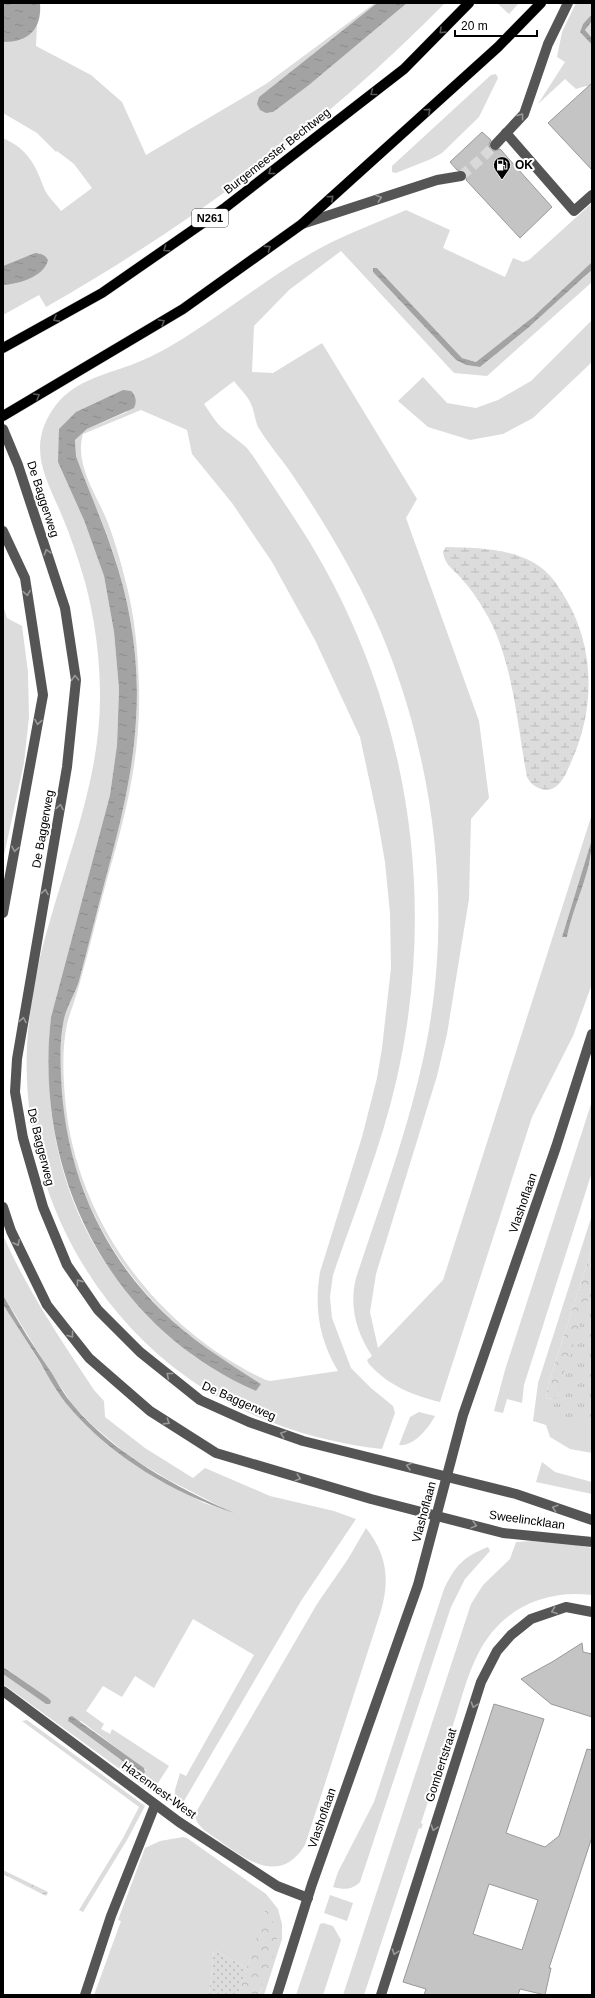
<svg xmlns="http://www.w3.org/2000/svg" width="595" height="1998" viewBox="0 0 595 1998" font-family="Arial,sans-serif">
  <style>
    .grass { fill: #dcdcdc; fill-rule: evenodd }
    .forest { fill: url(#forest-crowns) }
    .wetland { fill: url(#wetland-marsh) }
    .park { fill: url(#park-tufts) }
    .garden { fill: url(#garden-dots) }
    .water { fill: url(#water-ripples) }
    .building { fill: #c4c4c4; stroke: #999; fill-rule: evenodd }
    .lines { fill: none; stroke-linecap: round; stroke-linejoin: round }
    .minor-tunnel { stroke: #d9d9d9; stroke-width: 10; stroke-dasharray: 10 5; stroke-linecap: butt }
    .major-casing { stroke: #dbdbdb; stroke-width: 11 }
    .minor { stroke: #555; stroke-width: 10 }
    .major { stroke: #000; stroke-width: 10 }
    .oneway { stroke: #595959 }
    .oneway2 { stroke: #999 }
    .labels { text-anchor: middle; stroke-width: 4; stroke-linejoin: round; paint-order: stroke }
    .shield { fill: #fff; stroke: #4c4c4c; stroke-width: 1 }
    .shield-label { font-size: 11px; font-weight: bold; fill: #000 }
    .street-label { font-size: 12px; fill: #000; stroke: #fff }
    .poi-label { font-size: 12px; font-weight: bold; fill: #000; stroke: #fff; text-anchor: start }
  </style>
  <defs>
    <pattern id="forest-crowns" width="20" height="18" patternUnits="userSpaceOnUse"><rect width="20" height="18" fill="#dcdcdc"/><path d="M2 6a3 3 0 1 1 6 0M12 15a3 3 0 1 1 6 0" fill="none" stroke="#bbb"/></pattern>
    <pattern id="wetland-marsh" width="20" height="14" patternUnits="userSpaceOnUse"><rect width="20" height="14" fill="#dcdcdc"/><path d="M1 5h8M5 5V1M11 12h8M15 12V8" fill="none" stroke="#bbb"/></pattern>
    <pattern id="park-tufts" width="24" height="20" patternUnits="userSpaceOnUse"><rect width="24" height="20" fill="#dcdcdc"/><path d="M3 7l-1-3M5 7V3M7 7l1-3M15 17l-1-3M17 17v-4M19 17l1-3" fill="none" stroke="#bbb"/></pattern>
    <pattern id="garden-dots" width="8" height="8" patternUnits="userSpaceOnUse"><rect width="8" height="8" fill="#dcdcdc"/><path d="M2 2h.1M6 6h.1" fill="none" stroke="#bbb" stroke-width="1.8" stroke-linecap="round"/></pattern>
    <pattern id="water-ripples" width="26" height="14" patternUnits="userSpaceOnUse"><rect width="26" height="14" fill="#a3a3a3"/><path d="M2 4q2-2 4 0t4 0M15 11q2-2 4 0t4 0" fill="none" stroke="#8b8b8b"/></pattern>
  </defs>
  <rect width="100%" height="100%" fill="#fff"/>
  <g class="grass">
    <path d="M 375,3 L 377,3 L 259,97 L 270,113 L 309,85 L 407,3 L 445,3 C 327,123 192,224 46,307 L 39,295 L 3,315 L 3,285 L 21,281 L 36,274 L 40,253 L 35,253 L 3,266 L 3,138 C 28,149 36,166 44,188 C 47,196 56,204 61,211 L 92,188 L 74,164 L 57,151 L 56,152 L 37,133 L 3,113 L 3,42 L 35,29 L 37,24 L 36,46 L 91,75 L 122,102 L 146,155 L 266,84 Z"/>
    <polygon points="497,3 519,3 509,14"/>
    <polygon points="576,3 592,3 592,14 583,24 580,32 592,45 592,87 586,86 576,89 565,79 538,104 565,62 557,57 562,32"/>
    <polygon points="592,21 592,38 585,30"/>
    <polygon points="496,74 498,78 479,117 442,153 431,159 396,173 392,172 392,166 491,75"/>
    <path d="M 592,203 L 592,262 L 533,317 L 476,362 L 462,358 L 377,268 L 373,268 L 373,272 L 456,360 L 466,365 L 480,367 L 528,328 L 592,270 L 592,282 L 487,376 L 454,373 L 341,251 L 289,290 L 254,326 L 252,372 L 273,373 L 322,343 L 417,499 L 406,518 L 479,721 L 489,798 L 471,819 L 469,899 L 447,1034 L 437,1076 L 376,1274 L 370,1312 L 378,1348 L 443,1280 L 592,814 L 592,839 L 562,937 L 567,937 L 570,919 L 592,853 L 592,984 L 573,1036 L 532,1117 L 440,1402 C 412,1395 389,1386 369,1364 L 367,1360 L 372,1356 C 356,1332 349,1306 356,1278 C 383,1196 414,1115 429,1029 C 450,907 435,776 392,660 C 378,622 360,586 340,551 C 324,523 307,496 289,470 C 279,456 267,442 258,427 C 255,420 254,410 251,404 C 248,396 239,388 234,381 L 204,404 C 209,411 214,420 221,427 C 228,433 238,440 246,447 C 253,455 259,465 265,474 C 280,496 295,519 309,541 C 408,704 439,897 396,1082 C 381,1147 355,1211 333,1275 L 330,1297 L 332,1318 L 351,1368 L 371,1388 L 393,1406 L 395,1413 L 382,1449 C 313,1441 244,1418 188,1378 C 73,1296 11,1154 30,1014 C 34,984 40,953 49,924 C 70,849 100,777 100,697 C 100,659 95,619 85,582 C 78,558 70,534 60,511 C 44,475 28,446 53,409 C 71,382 103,375 131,365 C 144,360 157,354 169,347 C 217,319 260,283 308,255 C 338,237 374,224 406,210 L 450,230 L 443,248 L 505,277 L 513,258 L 523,262 L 529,260 ZM 120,392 L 127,412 L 87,429 L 75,440 L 76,456 C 88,489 102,520 113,552 C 131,605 140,664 136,720 C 133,775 119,828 105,881 C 96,914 88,948 79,981 C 75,994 67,1006 64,1019 C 58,1045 60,1075 62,1101 C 71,1195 122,1284 197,1341 C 217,1357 239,1370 261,1384 L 256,1391 C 228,1378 200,1363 176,1342 C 166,1333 157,1322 147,1312 C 139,1303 130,1295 122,1285 C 61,1211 41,1111 51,1017 L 110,795 L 117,745 L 119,689 L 114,632 L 104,576 L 84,520 L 59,429 ZM 141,410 L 187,430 L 192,454 L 232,503 L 272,562 L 315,640 L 360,737 L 377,816 L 385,862 L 390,913 L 391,968 L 382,1048 L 377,1078 L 362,1137 L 320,1272 C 314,1308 319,1339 338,1371 L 270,1381 L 266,1380 C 156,1329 75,1219 65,1098 C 63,1074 62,1048 67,1024 C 70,1012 75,1001 78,989 C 89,951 98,911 109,872 C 127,811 141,751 139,687 C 138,652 135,617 126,583 C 121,562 115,542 108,523 C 97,495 74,465 83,434 Z"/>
    <polygon points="592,320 592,362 533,418 503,434 470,440 428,427 398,401 423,377 447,403 476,408 498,400 531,381"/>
    <polygon points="3,605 7,618 22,626 28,672 29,717 24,763 3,860"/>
    <polygon points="592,1101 592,1172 524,1385 522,1403 507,1399 503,1413 494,1411 505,1370"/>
    <polygon points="592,1215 592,1248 548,1385 546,1399 592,1396 592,1453 570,1449 550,1437 546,1425 533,1421 538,1383"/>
    <path d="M 3,1235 C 27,1290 61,1340 94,1390 L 104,1401 L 105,1417 L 145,1448 L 193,1478 L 205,1468 L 270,1496 L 334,1511 L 356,1519 L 301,1601 L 184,1801 L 180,1805 L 174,1806 L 175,1790 L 180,1773 L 186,1776 L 254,1655 L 193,1619 L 154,1688 L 135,1676 L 122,1697 L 103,1686 L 86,1711 L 104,1724 L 101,1729 L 110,1734 L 112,1729 L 169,1766 L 158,1783 L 146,1788 L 3,1684 L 3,1674 L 46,1704 L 50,1704 L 47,1697 L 3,1667 L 3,1304 L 56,1388 L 70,1408 L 90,1429 L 137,1466 L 204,1503 L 229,1511 L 167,1479 L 130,1457 L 91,1424 L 72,1404 L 44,1362 L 3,1295 ZM 68,1721 L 81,1721 L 146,1770 L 141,1773 L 136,1771 Z"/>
    <path d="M 419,1412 L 435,1416 C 429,1427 414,1447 399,1445 L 410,1417 Z"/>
    <polygon points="542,1462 555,1472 592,1482 592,1494 536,1482"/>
    <path d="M 366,1528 C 388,1556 390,1582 380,1614 L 305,1845 C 281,1884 249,1862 221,1842 C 211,1834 195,1827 195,1814 L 317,1604 L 348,1559 Z"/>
    <path d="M 532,1541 L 565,1543 L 592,1548 L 592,1595 C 543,1589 499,1610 477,1656 C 467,1676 461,1700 454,1722 C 443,1756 432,1789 421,1823 L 423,1824 L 421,1829 L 419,1828 L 364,1995 L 343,1995 L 471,1604 L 483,1585 L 510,1559 L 516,1542 Z"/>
    <path d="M 488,1547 L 490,1551 L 465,1579 L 451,1607 L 360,1882 C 352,1890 344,1890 333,1887 L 338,1872 L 374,1802 L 444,1589 C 455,1566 463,1557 488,1547 Z"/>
    <polygon points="27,1720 145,1806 127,1840 83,1912 79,1910 123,1838 139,1807 22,1721"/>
    <polygon points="183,1837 187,1838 266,1894 278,1909 282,1924 282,1939 264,1995 259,1995 275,1947 276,1931 266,1909 247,1968 214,1950 209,1995 94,1995 121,1921 118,1920 145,1848 160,1841"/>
    <polygon points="330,1895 353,1903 347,1921 324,1913"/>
    <polygon points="323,1923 333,1926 341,1940 323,1995 296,1995 320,1924"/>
  </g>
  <g class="forest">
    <polygon points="592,1248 592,1396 546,1399 548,1385"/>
    <polygon points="3,1870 48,1892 46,1896 3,1874"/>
    <path d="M 266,1908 C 270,1917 277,1928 277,1938 C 277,1950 263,1982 259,1995 L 238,1995 Z"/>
  </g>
  <path class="wetland" d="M 446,547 C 476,548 513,548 539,566 C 552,575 558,586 566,599 C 595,648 595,709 572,760 C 568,769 565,777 559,784 C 549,795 533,789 527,777 C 517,725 513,656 484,610 C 478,599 470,588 461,578 C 454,570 444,564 443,552 Z"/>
  <polygon class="park" points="592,1287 592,1425 550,1416"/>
  <polygon class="garden" points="214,1950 247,1968 238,1995 209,1995"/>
  <g class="water">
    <path d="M 3,3 L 40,3 C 42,29 29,42 3,42 Z"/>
    <polygon points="377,3 407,3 309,85 273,112 266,113 260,110 257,104 259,97"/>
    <polygon points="592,14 592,21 585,30 592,38 592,45 580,32 583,24"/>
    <path d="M 35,253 C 41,253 45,255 48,260 C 44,277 18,284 3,285 L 3,266 Z"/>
    <polygon points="592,262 592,270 584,277 528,328 480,367 466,365 456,360 373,272 373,268 377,268 462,358 476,362 533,317"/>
    <path d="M 123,390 L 131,391 C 136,396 137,401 134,408 L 87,429 L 75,440 L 76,456 C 88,489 102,520 113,553 C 131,605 140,664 136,720 C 133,775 119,829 105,881 C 96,914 88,948 79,981 C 75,994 67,1006 64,1019 C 60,1037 60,1057 61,1076 C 64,1165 98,1248 162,1311 C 191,1340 227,1362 261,1384 L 256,1391 C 109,1327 33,1174 51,1017 L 110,795 L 117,745 L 119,689 L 114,632 L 104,576 L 84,520 L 58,462 L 59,429 L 76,412 Z"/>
    <path d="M 592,839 C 592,872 573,905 567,937 L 562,937 Z"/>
    <path d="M 3,1295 C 18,1322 35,1349 53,1375 C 59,1385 65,1396 73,1405 C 115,1455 176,1487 234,1513 C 173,1493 112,1457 70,1408 C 58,1394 49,1378 40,1362 C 28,1343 16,1325 4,1306 Z"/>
    <polygon points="3,1667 47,1697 51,1701 50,1704 46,1704 3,1674"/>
    <polygon points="72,1716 144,1768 145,1772 143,1774 136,1771 71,1723 68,1721 69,1717"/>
  </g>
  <g class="building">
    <polygon points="592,83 592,170 548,123"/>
    <polygon points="482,132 491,140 489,144 490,149 494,151 500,149 552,207 520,238 466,180 467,175 466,172 457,170 450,162"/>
    <polygon points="582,1643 583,1652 592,1654 592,1717 551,1704 521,1679 552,1662"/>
    <path d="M 494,1704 L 544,1719 L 506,1833 L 545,1847 L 559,1836 L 587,1749 L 592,1750 L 592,1837 L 549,1968 L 551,1968 L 545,1995 L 520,1989 L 518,1995 L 424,1995 L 426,1989 L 403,1982 ZM 489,1884 L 538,1900 L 522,1950 L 473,1934 Z"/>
  </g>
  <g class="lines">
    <polyline class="minor-tunnel" points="461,176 482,158 495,145"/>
    <g class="major-casing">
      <g id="major">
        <polyline points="3,348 102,293 226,207 404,69 469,3"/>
        <polyline points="3,416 183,309 302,224 498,47 541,3"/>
      </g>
    </g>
    <g class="minor">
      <polyline points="506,133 574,211 592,195"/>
      <polyline points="495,145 524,114 548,44 568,3"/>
      <polyline points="302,224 437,180 461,176"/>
      <polyline points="3,429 18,465 65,608 76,680 67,767 17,1059 15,1092 23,1138 43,1207 67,1265 98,1310 140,1352 200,1400 249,1422 303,1441 516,1494 592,1520"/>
      <polyline points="3,531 25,578 43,695 3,913"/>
      <polyline points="3,1207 11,1231 47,1305 89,1358 150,1411 216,1453 371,1499 503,1533 592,1542"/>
      <polyline points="3,1691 179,1822 277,1886 308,1898"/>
      <polyline points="85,1995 111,1916 155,1805"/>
      <polyline points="277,1995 312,1884 418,1585 463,1415 556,1147 592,1034"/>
      <polyline points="381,1995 481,1682 497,1651 511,1635 531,1619 566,1607 592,1612"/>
    </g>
    <use href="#major" class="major"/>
  </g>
  <defs><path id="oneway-chevron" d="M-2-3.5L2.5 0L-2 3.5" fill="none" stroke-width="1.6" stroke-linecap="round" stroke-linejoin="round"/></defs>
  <g class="oneway">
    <use href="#oneway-chevron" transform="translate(442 31) rotate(136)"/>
    <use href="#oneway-chevron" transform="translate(373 93) rotate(142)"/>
    <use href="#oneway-chevron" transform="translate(428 111) rotate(-42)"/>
    <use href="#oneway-chevron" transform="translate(271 172) rotate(142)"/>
    <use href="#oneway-chevron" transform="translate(331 198) rotate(-42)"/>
    <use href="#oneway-chevron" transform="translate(268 248) rotate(-36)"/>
    <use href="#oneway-chevron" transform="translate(166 249) rotate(145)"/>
    <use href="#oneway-chevron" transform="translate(56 319) rotate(151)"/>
    <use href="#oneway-chevron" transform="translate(162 322) rotate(-31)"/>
    <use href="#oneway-chevron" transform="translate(37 396) rotate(-30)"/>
  </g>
  <g class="oneway2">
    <use href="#oneway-chevron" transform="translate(521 116) rotate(-53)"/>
    <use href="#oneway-chevron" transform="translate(379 198) rotate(-18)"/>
    <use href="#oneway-chevron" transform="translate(47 552) rotate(-108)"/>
    <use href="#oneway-chevron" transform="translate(27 593) rotate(81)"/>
    <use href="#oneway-chevron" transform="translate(75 678) rotate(-93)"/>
    <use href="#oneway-chevron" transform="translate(38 722) rotate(100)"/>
    <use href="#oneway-chevron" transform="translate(60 807) rotate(-80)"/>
    <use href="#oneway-chevron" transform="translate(15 849) rotate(100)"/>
    <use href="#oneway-chevron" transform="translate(45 892) rotate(-80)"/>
    <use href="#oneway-chevron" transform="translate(23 1020) rotate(-80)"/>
    <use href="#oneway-chevron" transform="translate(17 1243) rotate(64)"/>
    <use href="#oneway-chevron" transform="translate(79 1282) rotate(-125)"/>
    <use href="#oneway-chevron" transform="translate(71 1335) rotate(52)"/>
    <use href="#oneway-chevron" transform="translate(169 1375) rotate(-141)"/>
    <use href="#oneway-chevron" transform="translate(167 1422) rotate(32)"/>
    <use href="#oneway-chevron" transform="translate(283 1434) rotate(-161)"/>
    <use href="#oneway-chevron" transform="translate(409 1466) rotate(-165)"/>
    <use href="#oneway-chevron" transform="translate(298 1478) rotate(17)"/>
    <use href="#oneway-chevron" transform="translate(555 1508) rotate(-162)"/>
    <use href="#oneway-chevron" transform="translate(474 1525) rotate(15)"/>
    <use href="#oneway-chevron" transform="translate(554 1611) rotate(160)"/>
    <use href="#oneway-chevron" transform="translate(474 1705) rotate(108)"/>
    <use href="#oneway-chevron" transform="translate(434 1828) rotate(108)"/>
    <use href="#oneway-chevron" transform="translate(395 1952) rotate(108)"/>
  </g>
  <defs>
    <g id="fuel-pin" transform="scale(0.9)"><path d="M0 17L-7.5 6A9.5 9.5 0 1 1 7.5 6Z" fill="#000" stroke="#fff"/><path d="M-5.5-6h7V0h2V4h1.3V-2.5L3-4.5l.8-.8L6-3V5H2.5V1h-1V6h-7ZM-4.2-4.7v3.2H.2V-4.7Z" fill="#fff"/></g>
  </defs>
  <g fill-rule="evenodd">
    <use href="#fuel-pin" x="502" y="165"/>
  </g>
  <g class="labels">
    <rect class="shield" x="192" y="209" width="36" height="18" rx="3"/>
    <g class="shield-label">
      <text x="210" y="222">N261</text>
    </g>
    <g class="street-label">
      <text transform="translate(277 151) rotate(-38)" y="4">Burgemeester Bechtweg</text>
      <text transform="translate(43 499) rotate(72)" y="4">De Baggerweg</text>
      <text transform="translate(43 829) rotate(-80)" y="4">De Baggerweg</text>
      <text transform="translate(41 1147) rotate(76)" y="4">De Baggerweg</text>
      <text transform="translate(523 1203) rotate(-71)" y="4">Vlashoflaan</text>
      <text transform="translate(239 1401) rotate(24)" y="4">De Baggerweg</text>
      <text transform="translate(424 1512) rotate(-75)" y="4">Vlashoflaan</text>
      <text transform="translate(527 1520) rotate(8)" y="4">Sweelincklaan</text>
      <text transform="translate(441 1765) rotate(-72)" y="4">Gombertstraat</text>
      <text transform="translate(159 1790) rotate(36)" y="4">Hazennest-West</text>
      <text transform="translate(322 1818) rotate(-71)" y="4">Vlashoflaan</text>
    </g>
    <g class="poi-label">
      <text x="515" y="169">OK</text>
    </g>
  </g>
  <rect width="595" height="1998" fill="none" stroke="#000000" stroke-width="8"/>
  <path d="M455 30v6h82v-6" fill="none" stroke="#000000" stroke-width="2"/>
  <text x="461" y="30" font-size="12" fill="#000000" stroke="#ffffff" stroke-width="3" paint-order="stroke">20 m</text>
</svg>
